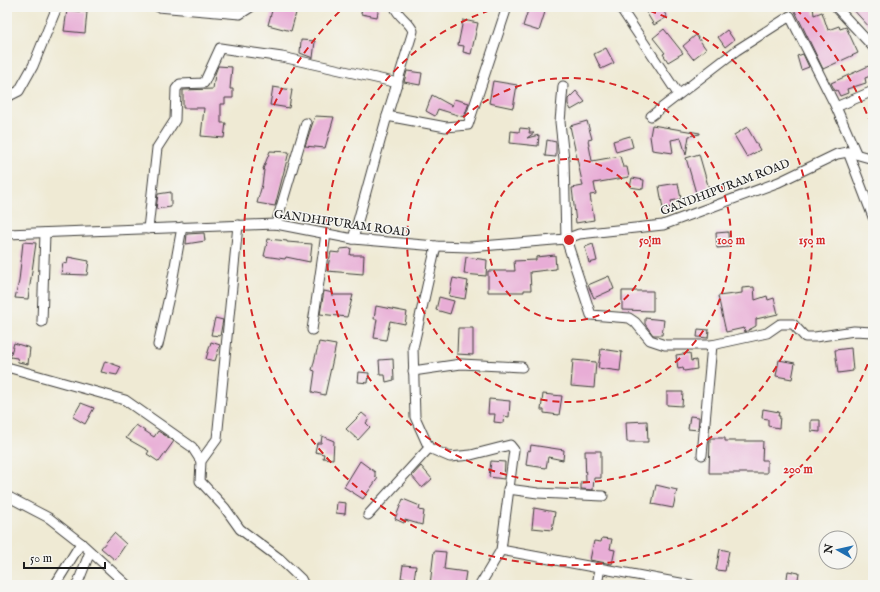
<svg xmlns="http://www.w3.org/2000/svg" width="880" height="592" viewBox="0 0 880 592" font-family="'IM FELL English',serif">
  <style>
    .building { fill: #e8add6 }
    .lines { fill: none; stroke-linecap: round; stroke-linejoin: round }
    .minor-casing { stroke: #3c3b38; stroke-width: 11 }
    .minor { stroke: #fff; stroke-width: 9 }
    .ring { fill: none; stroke: #d62828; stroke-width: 2; stroke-dasharray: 7 5 }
    .labels { text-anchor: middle; stroke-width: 3; stroke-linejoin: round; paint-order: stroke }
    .street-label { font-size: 12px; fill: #1c1c1c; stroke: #f6f6f2 }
    .centre { fill: #d62828; stroke: #f6f6f2; stroke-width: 2 }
    .ring-label { font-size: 12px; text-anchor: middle; font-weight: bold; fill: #d62828; stroke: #f6f6f2; stroke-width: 3; stroke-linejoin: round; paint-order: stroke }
  </style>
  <rect width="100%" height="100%" fill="#f6f6f2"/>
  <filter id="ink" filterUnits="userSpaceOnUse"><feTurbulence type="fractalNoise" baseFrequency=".025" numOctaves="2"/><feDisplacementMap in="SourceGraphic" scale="8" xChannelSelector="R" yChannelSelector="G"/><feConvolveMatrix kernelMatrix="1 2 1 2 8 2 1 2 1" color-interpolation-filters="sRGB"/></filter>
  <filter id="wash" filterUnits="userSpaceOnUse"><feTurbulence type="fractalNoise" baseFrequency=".012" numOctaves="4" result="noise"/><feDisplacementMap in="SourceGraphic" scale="16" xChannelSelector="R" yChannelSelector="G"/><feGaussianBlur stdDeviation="0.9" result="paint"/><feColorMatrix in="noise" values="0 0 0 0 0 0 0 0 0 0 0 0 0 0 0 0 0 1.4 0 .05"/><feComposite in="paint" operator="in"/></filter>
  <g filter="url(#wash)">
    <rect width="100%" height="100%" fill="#efead4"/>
    <g id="blocks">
      <g class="building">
        <polygon points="273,7 296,13 291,31 268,25"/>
        <polygon points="362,7 379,7 377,17 361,14"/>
        <polygon points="529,7 545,12 539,31 523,26"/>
        <polygon points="643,7 661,7 667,17 654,25"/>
        <polygon points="793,7 813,7 814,15 822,12 828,30 839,26 840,29 846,27 858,53 823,69"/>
        <polygon points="851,7 873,7 873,31 860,17"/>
        <polygon points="67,10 87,12 85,33 64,31"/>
        <polygon points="463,20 478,23 471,54 463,52 464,46 458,45"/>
        <polygon points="664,29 683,53 668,62 663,54 665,53 653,38"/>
        <polygon points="727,30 734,40 725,47 718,37"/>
        <polygon points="696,35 706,49 693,59 683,46"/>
        <polygon points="301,40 315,41 313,58 300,53"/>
        <polygon points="606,48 614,63 601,69 594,54"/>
        <polygon points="803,54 809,67 801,70 797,56"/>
        <polygon points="873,64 873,75 865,78 866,83 847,89 848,93 840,96 837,90 835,91 831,83"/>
        <polygon points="218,66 232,67 230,89 233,89 233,98 225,98 225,104 221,104 221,123 226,123 224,138 201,136 204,108 183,108 183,90 213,89 215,74"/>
        <polygon points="407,71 422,73 420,85 404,82"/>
        <polygon points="493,81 517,85 513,108 489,103"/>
        <polygon points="273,87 292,90 289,108 270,105"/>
        <polygon points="576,91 585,102 571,110 568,104 568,99"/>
        <polygon points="432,95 452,106 454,99 469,103 464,117 438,109 435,116 426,111"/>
        <polygon points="315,116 334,117 325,148 305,146"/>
        <polygon points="587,121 592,139 588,140 592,161 620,156 623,167 627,167 629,177 594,183 596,194 590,195 594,220 576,223 572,188 583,186 570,126"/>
        <polygon points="652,125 700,133 700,134 689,136 686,155 681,138 671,140 673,153 652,150 650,136"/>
        <polygon points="747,127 760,150 747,157 734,135"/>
        <polygon points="520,128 530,129 529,133 534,133 527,138 539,135 538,146 510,143 511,131 519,132"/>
        <polygon points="630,136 633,147 616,152 613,141"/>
        <polygon points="547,140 556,142 556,157 545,156"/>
        <polygon points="270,151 289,152 275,206 257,203 262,185 264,170 263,169"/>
        <polygon points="699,154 711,196 698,200 686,158"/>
        <polygon points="632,178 644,180 643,189 630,187"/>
        <polygon points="678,183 681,199 671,201 672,207 663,209 659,186"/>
        <polygon points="171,192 171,207 156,209 158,194"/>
        <polygon points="728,232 729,247 717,248 716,233"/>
        <polygon points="204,233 205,241 186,244 187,234"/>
        <polygon points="268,239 287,241 287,242 312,244 310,262 286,257 285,259 264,256"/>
        <polygon points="23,242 36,243 28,299 15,298 19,281"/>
        <polygon points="593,244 597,261 589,263 585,247"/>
        <polygon points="351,248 350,255 364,255 363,274 327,271 331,252 340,253 340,249"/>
        <polygon points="555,255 556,269 530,272 531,290 524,290 524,292 488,292 488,271 515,271 514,261 536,260 536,257"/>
        <polygon points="68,257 89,261 87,275 61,274 63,263 67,264"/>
        <polygon points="466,257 487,260 486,276 464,274"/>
        <polygon points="609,276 614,289 594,298 588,285"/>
        <polygon points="453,278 468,281 465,299 449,296"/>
        <polygon points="754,287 755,300 767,296 768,300 774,298 778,314 756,319 756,326 745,332 744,328 726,332 718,296 742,293 742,288"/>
        <polygon points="324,291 333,293 332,295 353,295 347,317 320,314"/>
        <polygon points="622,291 653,291 653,311 622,310"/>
        <polygon points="439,297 454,301 450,314 436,310"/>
        <polygon points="376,306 407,312 405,324 390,321 386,340 374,338 377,319 374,319"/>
        <polygon points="215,318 223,320 220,336 211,335"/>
        <polygon points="645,318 664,320 662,335 653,335 645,324"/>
        <polygon points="458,328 473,328 473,355 457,354"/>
        <polygon points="698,329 709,330 708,338 697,337"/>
        <polygon points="211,342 220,345 215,361 206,359"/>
        <polygon points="319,342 336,345 325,395 312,392 315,371 312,370"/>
        <polygon points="14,343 30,348 28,364 18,362 17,358 10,357"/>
        <polygon points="851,348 853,371 838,373 835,350"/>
        <polygon points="601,349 622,352 620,371 598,368"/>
        <polygon points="690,353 691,361 696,360 697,369 684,371 683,368 678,369 676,355"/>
        <polygon points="393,359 394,380 386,382 385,375 380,375 379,360"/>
        <polygon points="573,360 596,362 594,388 571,386"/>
        <polygon points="779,360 795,363 792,379 776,376"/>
        <polygon points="105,361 121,367 117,375 101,372"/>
        <polygon points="359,372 369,373 368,383 358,382"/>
        <polygon points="667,392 683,392 682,406 667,405"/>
        <polygon points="543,394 562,396 559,415 544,413 544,410 541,410"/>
        <polygon points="489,399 510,401 509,417 504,416 503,423 494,422 495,414 488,414"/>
        <polygon points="81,403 94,408 85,424 73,417"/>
        <polygon points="763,409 779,412 778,416 780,416 779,428 768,426 768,419 762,418"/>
        <polygon points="362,413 369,419 366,423 370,427 358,440 346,429"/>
        <polygon points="690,416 699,417 698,430 688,429"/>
        <polygon points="811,420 820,420 820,432 811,431"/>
        <polygon points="647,421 648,442 627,442 626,422"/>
        <polygon points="136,425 154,437 158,431 174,441 159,462 147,454 149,451 126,438"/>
        <polygon points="322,436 334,441 333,459 323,458 324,454 315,452 317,443 321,443"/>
        <polygon points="710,438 725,438 725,441 763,441 762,460 767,460 767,473 709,473"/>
        <polygon points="531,445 564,450 563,460 548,457 546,468 526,465 528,450 530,451"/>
        <polygon points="585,451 601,451 601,478 594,478 593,490 581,489 581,482 586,482"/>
        <polygon points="360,461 375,472 375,476 378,478 363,499 344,487"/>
        <polygon points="491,461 505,462 504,479 489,477"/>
        <polygon points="421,466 432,479 422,488 412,476"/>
        <polygon points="656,485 677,490 673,508 652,504"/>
        <polygon points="403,499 420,506 419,510 424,511 422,525 405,520 404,523 395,519"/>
        <polygon points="337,502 346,503 345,514 336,513"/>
        <polygon points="534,508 555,512 552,530 532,528"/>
        <polygon points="114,533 126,544 115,560 101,548"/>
        <polygon points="602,538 612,539 610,549 615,550 612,564 590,560 594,541 601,542"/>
        <polygon points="720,549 729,551 725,571 716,570"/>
        <polygon points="434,551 446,552 444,569 466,572 464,585 430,585"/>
        <polygon points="403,565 416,566 414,580 401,578"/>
        <polygon points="788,571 799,573 797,585 786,585"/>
      </g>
    </g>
  </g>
  <g filter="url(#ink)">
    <use href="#blocks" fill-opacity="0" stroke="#3c3b38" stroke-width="1"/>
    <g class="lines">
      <g class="minor-casing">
        <g id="minor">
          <polyline points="158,7 240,14 251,7"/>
          <polyline points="620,7 678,94"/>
          <polyline points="836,7 873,47"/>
          <polyline points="563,86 560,122 564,159 566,239 591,315 629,318 635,322 650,340 665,345 712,345"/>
          <polyline points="7,97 19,91 33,66 57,7"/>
          <polyline points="836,107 873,91"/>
          <path d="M 387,116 L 413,31 C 409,21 398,17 395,7"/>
          <polyline points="651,116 737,50 790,16 836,107 856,153"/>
          <polyline points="848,152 873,217"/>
          <polyline points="276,224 306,123"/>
          <polyline points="238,225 217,439 201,461 200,481 225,508 240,529 280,559 301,579 304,585"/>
          <polyline points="148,229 157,148 175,120 176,89 180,84 204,83 220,48 282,57 398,83"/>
          <polyline points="7,234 276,224 353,239 436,246 470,247 566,239 579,234 663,225 779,182 837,154 848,152 873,159"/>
          <polyline points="353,239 387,116 446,127 468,125 507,7"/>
          <polyline points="436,246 413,348 415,417 429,448 450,457 471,455 510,445 514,450 501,550 691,585"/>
          <polyline points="42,322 45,233"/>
          <polyline points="312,330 326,234"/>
          <polyline points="158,345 171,288 182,227"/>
          <polyline points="7,367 125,400 192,447 201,461"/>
          <polyline points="413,371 461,364 522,367"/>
          <polyline points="702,455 712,345 767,333 780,324 793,324 805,337 815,337 854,331 873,332"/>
          <polyline points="508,489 538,493 603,496"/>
          <polyline points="7,496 49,518 81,543 127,585"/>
          <polyline points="368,515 429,448"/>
          <polyline points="55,585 81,543"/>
          <polyline points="77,585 90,552"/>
          <polyline points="480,585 501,550"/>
          <polyline points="597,585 600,568"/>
        </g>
      </g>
      <use href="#minor" class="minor"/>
    </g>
  </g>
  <g class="ring">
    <circle cx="569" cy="240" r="81"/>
    <circle cx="569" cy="240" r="162"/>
    <path d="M638 7A243 243 0 1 1 500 7"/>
    <path d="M872 353A324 324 0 1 1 342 9M796 9A324 324 0 0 1 872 127"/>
  </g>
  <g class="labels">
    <g class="street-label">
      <text transform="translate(725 187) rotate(-21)" y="4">GANDHIPURAM ROAD</text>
      <text transform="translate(342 223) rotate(8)" y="4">GANDHIPURAM ROAD</text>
    </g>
  </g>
  <circle cx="569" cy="240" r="6" class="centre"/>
  <g class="ring-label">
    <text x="650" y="244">50 m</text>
    <text x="731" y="244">100 m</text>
    <text x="812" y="244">150 m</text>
    <text x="798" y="473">200 m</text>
  </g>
  <rect width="880" height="592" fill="none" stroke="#f6f6f2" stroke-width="24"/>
  <g transform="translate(838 550) rotate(278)"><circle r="19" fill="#f6f6f2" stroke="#9f9f9c"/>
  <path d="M0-3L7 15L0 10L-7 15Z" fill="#1f6fb2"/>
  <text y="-6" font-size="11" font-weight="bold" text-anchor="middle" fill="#1c1c1c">N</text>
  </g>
  <path d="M24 562v6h81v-6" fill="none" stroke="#1c1c1c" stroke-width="2"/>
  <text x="30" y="562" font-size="12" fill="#1c1c1c" stroke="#f6f6f2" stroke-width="3" paint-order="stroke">50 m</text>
</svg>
